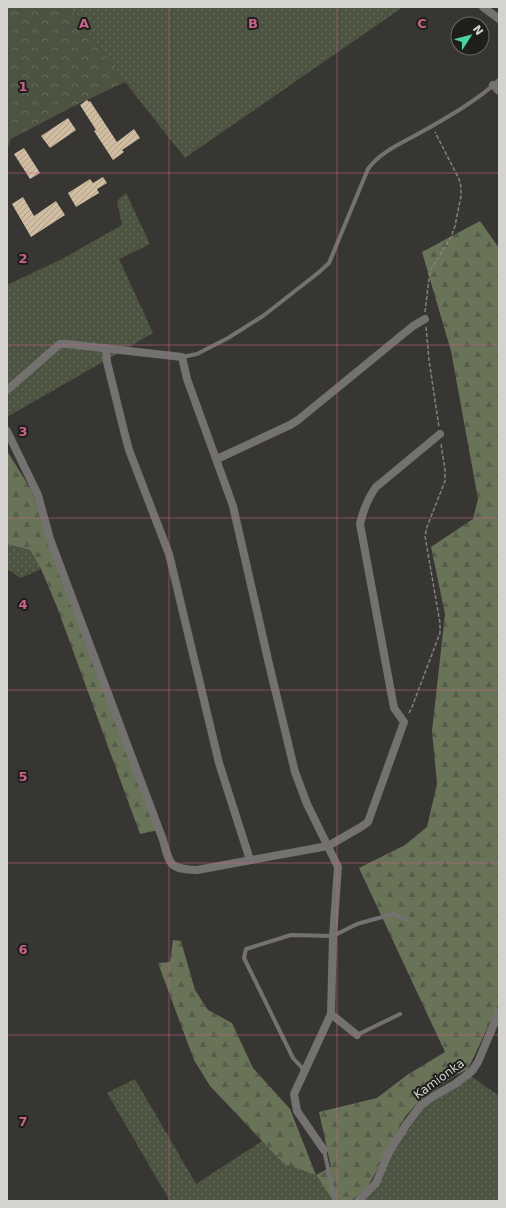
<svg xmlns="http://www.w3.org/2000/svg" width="506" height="1208" viewBox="0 0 506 1208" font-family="'DejaVu Sans',sans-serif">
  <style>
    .grass { fill: url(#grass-dots) }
    .forest { fill: url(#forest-firs) }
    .park { fill: url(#park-crowns) }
    .building { fill: url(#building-hatch) }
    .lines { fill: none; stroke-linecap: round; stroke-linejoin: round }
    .path { stroke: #83827e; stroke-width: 1.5; stroke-dasharray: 4 2; stroke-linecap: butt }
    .service { stroke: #747270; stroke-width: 4 }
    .minor { stroke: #747270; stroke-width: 8 }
    .tertiary { stroke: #747270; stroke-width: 8 }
    .grid { fill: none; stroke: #c9638a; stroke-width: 1; stroke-opacity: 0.55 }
    .labels { text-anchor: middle; stroke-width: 4; stroke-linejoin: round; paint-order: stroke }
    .street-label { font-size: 12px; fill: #d4d3d0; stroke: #1f1e1c }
    .grid-label { font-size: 13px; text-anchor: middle; font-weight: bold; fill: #c9638a; stroke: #1f1e1c; stroke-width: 4; stroke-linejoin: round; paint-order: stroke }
  </style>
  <defs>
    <pattern id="grass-dots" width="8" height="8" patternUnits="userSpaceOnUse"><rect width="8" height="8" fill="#4c5441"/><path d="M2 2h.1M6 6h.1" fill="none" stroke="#656c5b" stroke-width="1.8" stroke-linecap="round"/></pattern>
    <pattern id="forest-firs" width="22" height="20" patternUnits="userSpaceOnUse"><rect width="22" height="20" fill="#697357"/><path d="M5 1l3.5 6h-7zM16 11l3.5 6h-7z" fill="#575c4c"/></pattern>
    <pattern id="park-crowns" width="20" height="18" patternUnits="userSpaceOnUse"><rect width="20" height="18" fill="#4c5441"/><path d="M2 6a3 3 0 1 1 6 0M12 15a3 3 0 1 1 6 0" fill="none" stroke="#656c5b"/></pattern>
    <pattern id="building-hatch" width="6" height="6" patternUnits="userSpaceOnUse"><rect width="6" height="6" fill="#d1bea2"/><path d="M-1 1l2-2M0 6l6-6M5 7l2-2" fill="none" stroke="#ad9e89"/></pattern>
  </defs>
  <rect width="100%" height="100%" fill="#383632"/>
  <g class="grass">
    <polygon points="69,7 403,7 185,158 125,82"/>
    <polygon points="126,193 150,244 119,259 153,333 7,417 7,285 62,259 122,225 117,201"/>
    <polygon points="7,544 30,550 41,569 21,578 7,569"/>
    <polygon points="471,1076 499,1096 499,1201 362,1201 391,1153 423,1107"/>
    <polygon points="135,1079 196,1184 262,1141 284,1164 316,1175 333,1201 170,1201 107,1093"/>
  </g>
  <g class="forest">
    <polygon points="480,221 499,248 499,1004 468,1069 454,1076 419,1101 405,1117 378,1168 367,1188 351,1201 333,1201 316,1175 284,1164 210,1086 194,1060 158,963 170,962 173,940 181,941 195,990 208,1010 232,1023 253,1068 290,1109 316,1175 331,1167 319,1112 377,1098 407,1075 445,1052 359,868 405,845 427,827 437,784 432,731 445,614 431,547 473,519 478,499 451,351 422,252"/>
    <polygon points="7,451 32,491 158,830 140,834 57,607 41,569 30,550 7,544"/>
  </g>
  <polygon class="park" points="7,7 69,7 125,82 70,108 11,139 7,150"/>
  <g class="building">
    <polygon points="87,100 89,102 90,101 117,142 134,129 140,138 122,150 124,152 113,160 94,131 96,130 80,105"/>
    <polygon points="68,118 76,130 50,148 41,136"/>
    <polygon points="24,148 40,173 30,179 14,154"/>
    <polygon points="103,177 107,183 97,189 99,193 76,207 68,193 90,179 93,183"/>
    <polygon points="23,197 34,216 56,201 65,215 31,237 12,204"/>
  </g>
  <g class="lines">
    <g class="path">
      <polyline points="425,312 430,271 451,237 455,226 461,196 461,187 459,179 435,132"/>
      <polyline points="426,327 429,360 439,427"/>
      <polyline points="409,713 412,707 440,633 440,623 425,536 427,527 445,481 445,470 441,444"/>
    </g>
    <g class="service">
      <path d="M 182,357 L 197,354 L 228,338 L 263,316 L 318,273 L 329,263 L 368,169 C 379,153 400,144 416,135 C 443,120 477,101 499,80"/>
      <polyline points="357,1035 400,1014"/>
      <polyline points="304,1070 293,1058 244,958 246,949 291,935 333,936 357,924 393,914 407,920"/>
      <polyline points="324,1150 335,1201"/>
    </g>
    <g class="minor">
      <polyline points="493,85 499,91"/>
      <polyline points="106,348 107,362 124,431 129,450 169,554 219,763 250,860"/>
      <polyline points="7,390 60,344 67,344 182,357 187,379 233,506 269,664 295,772 307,804 338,867 333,936 331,1014 294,1094 297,1111 324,1150"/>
      <path d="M 7,431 L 38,495 L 50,539 L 163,840 C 170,866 170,869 197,870 L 328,846 L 361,827 L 368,822 L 404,722 L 394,708 L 360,524 C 363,511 368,498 376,487 L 440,434"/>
      <polyline points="217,459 290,425 298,420 413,326 425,319"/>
      <polyline points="331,1014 357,1035"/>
      <polyline points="358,1201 376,1183 389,1152 406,1125 421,1105 434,1096 455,1084 472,1071 478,1062 499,1012"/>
    </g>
    <polyline class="tertiary" points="483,7 499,19"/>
  </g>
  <path class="grid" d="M 169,7 L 169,1201M 337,7 L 337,1201M 7,173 L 499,173M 7,345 L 499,345M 7,518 L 499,518M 7,690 L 499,690M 7,863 L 499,863M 7,1035 L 499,1035"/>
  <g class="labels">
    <g class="street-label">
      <text transform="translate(439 1079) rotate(-36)" y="4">Kamionka</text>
    </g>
  </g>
  <g class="grid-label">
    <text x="84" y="28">A</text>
    <text x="253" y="28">B</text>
    <text x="422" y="28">C</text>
    <text x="23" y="91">1</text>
    <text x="23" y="263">2</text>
    <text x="23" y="436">3</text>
    <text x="23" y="609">4</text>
    <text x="23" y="781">5</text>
    <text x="23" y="954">6</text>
    <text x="23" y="1126">7</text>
  </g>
  <rect width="506" height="1208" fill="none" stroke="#d4d3d0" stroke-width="16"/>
  <g transform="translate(470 36) rotate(54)"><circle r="19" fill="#1f1e1c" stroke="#676664"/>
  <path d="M0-3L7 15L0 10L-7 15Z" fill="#4ad49c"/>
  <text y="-6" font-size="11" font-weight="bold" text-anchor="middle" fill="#d4d3d0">N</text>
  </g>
</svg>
